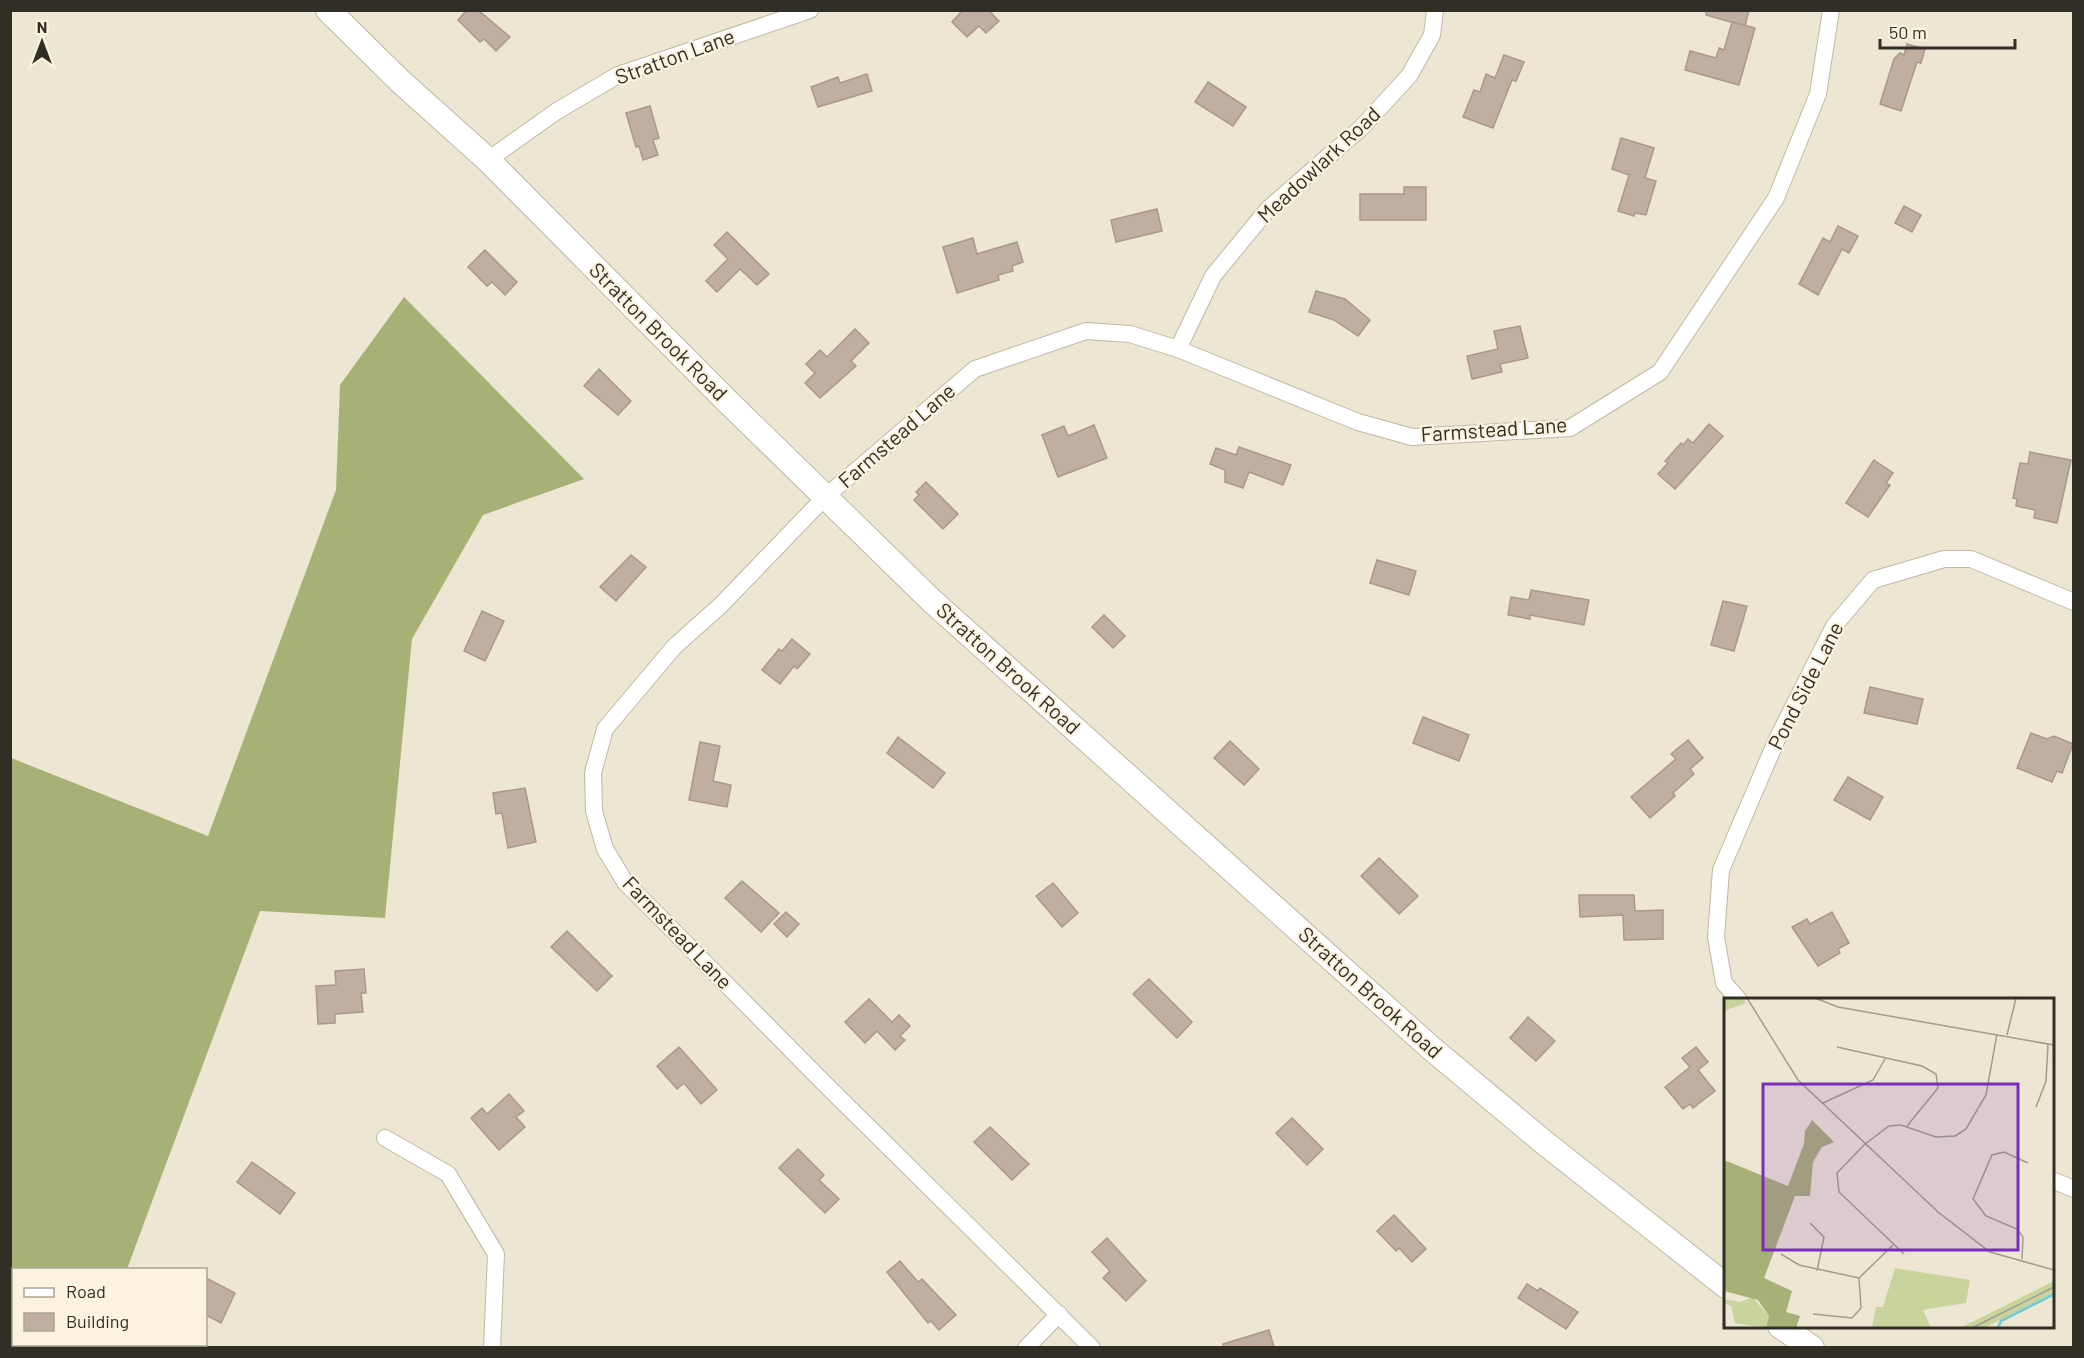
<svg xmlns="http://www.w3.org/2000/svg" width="2084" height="1358" viewBox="0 0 2084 1358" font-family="Barlow,sans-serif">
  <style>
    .forest { fill: #a7b176 }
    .building { fill: #c0aea1; stroke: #aa988c; stroke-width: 1.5 }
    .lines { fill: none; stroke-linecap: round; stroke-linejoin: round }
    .street-casing { stroke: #bfb8a4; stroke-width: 18 }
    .secondary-casing { stroke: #bfb8a4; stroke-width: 26 }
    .street { stroke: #fff; stroke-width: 16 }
    .secondary { stroke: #fff; stroke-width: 24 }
    .labels { text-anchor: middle; stroke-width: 4.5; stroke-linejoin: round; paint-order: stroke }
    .street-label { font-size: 21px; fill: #312e26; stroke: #fbf3df }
    .inset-river { fill: none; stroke: #77c9d0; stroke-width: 3 }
    .inset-road { fill: none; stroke: #a29c8d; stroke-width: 1.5 }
    .view { fill: #7b2cbf; fill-opacity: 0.15; stroke: #7b2cbf; stroke-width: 3 }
    .inset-edge { fill: none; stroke: #312e26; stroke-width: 3 }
  </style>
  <rect width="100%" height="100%" fill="#ede6d2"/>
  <polygon class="forest" points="404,297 584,479 483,515 412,639 385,918 260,911 127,1269 14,1270 14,1344 99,1345 98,1347 11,1347 11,758 208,836 336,490 340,385"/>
  <g class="building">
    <polygon points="467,10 478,10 510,37 496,51 484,39 480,42 458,20"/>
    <polygon points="963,10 994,10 991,13 999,21 986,33 979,26 967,37 952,22"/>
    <polygon points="1706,10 1749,10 1745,26 1706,15"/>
    <polygon points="1732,22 1755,28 1739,85 1685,70 1690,51 1716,58 1719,48 1724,50"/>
    <polygon points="1907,44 1925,49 1921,63 1917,62 1901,111 1880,104 1894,59 1900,53 1904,55"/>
    <polygon points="1504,55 1524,62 1516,81 1512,80 1493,128 1463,117 1474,90 1480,92 1486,74 1495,78"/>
    <polygon points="867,74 872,91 818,107 811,87 838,77 840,83"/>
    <polygon points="1208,82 1246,107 1233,126 1195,102"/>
    <polygon points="650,106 659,138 653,140 658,155 643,160 639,146 636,147 626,113"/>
    <polygon points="1621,138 1654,148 1645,178 1656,181 1646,215 1635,213 1634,216 1618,211 1629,175 1612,169"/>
    <polygon points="1404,187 1426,187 1426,220 1360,220 1360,194 1404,194"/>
    <polygon points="1904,206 1921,215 1912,232 1895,223"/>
    <polygon points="1157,209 1162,231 1116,242 1111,220"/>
    <polygon points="1838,226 1858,236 1849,253 1842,249 1818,295 1799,284 1823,238 1830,242"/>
    <polygon points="727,232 769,274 757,285 740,269 717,292 706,281 728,259 714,245"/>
    <polygon points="973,238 977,254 1017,242 1023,262 1012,266 1013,271 998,275 999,280 957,293 943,247"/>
    <polygon points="485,250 517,282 505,295 492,282 487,286 468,267"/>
    <polygon points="1316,291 1345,299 1370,320 1358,336 1334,320 1309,312"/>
    <polygon points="1520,326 1528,358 1500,364 1502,372 1472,379 1467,356 1498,349 1494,331"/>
    <polygon points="855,329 869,343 851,361 856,366 820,398 805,383 815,373 806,364 820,350 827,357"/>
    <polygon points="599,369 631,401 618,415 584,386"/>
    <polygon points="1709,424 1723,436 1675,489 1658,474 1668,463 1665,461 1681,443 1683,445 1688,439 1693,443"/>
    <polygon points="1094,425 1107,458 1058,477 1042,435 1064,426 1068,436"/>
    <polygon points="1239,447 1291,465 1283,485 1249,472 1243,488 1225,482 1225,470 1210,464 1216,448 1236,455"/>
    <polygon points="2030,452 2071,460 2057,523 2034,518 2035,510 2016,506 2017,499 2013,498 2020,463 2028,464"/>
    <polygon points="1874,460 1893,473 1886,483 1890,485 1868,517 1846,503"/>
    <polygon points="926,482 958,514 943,529 914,500 919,495 916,492"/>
    <polygon points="631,555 646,567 616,601 600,587"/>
    <polygon points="1377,560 1416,571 1409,595 1370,583"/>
    <polygon points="1531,590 1589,600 1584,625 1530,615 1530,619 1508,615 1511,597 1529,600"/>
    <polygon points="1723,601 1747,606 1734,651 1711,645"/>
    <polygon points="482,611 504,621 485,661 464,651"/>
    <polygon points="1104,615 1125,636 1113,648 1092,627"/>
    <polygon points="792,639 810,654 797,669 794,666 780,684 762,670 779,649 782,651"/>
    <polygon points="1870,687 1923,699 1917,724 1864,713"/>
    <polygon points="1423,717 1469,735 1459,761 1413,743"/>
    <polygon points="2031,733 2047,739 2054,736 2073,744 2062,773 2057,771 2052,782 2017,768"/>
    <polygon points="898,737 945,773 933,788 887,753"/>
    <polygon points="1688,740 1703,758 1690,769 1694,774 1673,793 1675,796 1650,818 1631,797 1676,759 1671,754"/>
    <polygon points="1230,741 1259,769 1244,785 1214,758"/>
    <polygon points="700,742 720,746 713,781 731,785 727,807 689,800"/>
    <polygon points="1848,777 1883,797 1870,820 1834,800"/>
    <polygon points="525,788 536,842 508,848 502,813 496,814 493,793"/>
    <polygon points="1379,858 1418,896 1399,914 1361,876"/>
    <polygon points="742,881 779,913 761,932 725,898"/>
    <polygon points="1053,883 1078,913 1062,927 1036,896"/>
    <polygon points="1579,895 1634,895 1635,911 1663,910 1663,939 1624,940 1623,915 1580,917"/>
    <polygon points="786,912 799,924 787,937 774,924"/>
    <polygon points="1832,912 1849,943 1838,949 1840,953 1818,966 1792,927 1807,919 1810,924"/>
    <polygon points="567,931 612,976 597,991 551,947"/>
    <polygon points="364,969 366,993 361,993 363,1012 335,1014 335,1023 318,1024 316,986 336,985 335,971"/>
    <polygon points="1149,979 1192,1022 1177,1038 1133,994"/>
    <polygon points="869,999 892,1022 899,1015 910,1026 900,1036 905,1040 895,1050 877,1031 865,1043 845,1022"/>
    <polygon points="1528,1017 1555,1041 1536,1061 1510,1038"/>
    <polygon points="679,1047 717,1090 701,1104 684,1083 677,1089 657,1066"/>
    <polygon points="1696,1047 1708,1062 1698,1070 1715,1091 1693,1108 1690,1104 1683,1109 1665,1087 1690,1067 1682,1058"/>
    <polygon points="509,1094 524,1111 516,1117 525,1127 499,1150 471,1118 482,1108 487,1114"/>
    <polygon points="1292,1118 1323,1149 1307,1165 1276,1133"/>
    <polygon points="990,1127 1029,1164 1012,1180 974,1142"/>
    <polygon points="798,1149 824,1175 819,1180 839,1199 825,1213 779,1168"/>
    <polygon points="252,1162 295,1193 280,1214 237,1182"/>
    <polygon points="1394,1215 1426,1249 1412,1262 1399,1248 1396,1251 1377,1231"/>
    <polygon points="1107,1238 1146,1281 1126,1301 1103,1278 1110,1271 1092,1252"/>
    <polygon points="900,1261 918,1282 922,1279 956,1315 939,1330 931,1321 928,1323 887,1272"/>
    <polygon points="206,1278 235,1293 221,1323 206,1315"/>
    <polygon points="1527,1284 1538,1291 1540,1288 1578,1312 1566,1329 1518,1298"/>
    <polygon points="1269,1330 1274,1347 1224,1347 1223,1344"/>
  </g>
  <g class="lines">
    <g class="street-casing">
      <g id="street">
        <polyline points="488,160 557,111 618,75 810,10"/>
        <polyline points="1178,349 1213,276 1268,209 1361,128 1409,76 1432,35 1435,10"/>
        <polyline points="1739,1000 1724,983 1716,937 1721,870 1777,739 1834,626 1873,580 1944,559 1971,559 2074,602"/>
        <polyline points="385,1138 448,1174 496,1254 492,1348"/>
        <polyline points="2052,1180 2074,1189"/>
        <polyline points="1026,1348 1059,1314"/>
        <polyline points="1092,1348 828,1087 625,882 605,849 594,811 593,773 605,729 674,647 721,605 825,497 975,369 1086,331 1130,334 1178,349 1358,422 1412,437 1570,428 1660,372 1776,198 1818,94 1831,10"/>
      </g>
    </g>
    <g class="secondary-casing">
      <g id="secondary">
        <polyline points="328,10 400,81 488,160 724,398 932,601 1431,1048 1546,1144 1726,1286"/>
        <polyline points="1780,1326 1812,1348"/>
      </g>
    </g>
    <use href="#street" class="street"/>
    <use href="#secondary" class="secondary"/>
  </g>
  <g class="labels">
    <g class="street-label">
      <text transform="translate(675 57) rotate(-20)" y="7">Stratton Lane</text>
      <text transform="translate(1319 165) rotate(-43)" y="7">Meadowlark Road</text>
      <text transform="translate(658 332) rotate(45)" y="7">Stratton Brook Road</text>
      <text transform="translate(1494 430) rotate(-4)" y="7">Farmstead Lane</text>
      <text transform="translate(897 436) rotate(-41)" y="7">Farmstead Lane</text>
      <text transform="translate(1008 669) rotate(42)" y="7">Stratton Brook Road</text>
      <text transform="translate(1806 686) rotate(-63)" y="7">Pond Side Lane</text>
      <text transform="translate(677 933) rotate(46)" y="7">Farmstead Lane</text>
      <text transform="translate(1370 993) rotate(42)" y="7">Stratton Brook Road</text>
    </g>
  </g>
  <g transform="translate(1724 998)">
    <rect width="330" height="330" fill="#ede6d2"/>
    <path d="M 0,0 L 20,0 L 22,5 L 0,13 ZM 171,270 L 246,282 L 242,305 L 199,312 L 207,330 L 148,330 L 152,309 L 159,309 ZM 330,283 L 330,294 L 260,330 L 236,330 ZM 28,299 L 45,318 L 42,330 L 11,325 L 7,308 L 0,305 L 0,301 L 16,304 Z" fill="#c9d39c"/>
    <path d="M 88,122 L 110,144 L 98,149 L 89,164 L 86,198 L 71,198 L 40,280 L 68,293 L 62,314 L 76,318 L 72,330 L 42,330 L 45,318 L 34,302 L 0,293 L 0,162 L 64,188 L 80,146 L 81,133 Z" fill="#a7b176"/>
    <path class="inset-river" d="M 274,330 L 277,323 L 330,296"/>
    <path class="inset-road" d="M 23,0 L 74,82 L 214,214 L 266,254 L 330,272M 91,0 L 114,9 L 330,47M 283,37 L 292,0M 113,49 L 198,68 L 212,76 L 214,90 L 183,128M 99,105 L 149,82 L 161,61M 312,109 L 322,83 L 324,46M 86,225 L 100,239 L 93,273M 57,256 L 75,267 L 135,280 L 169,247M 180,256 L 115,194 L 113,175 L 140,147 L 165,128 L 177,127 L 212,139 L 231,138 L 242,131 L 262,97 L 273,36M 298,261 L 299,239 L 293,231 L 262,218 L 249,201 L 268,157 L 280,154 L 304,165M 89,316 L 128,320 L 137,310 L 135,280M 248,330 L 330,289"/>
    <path class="view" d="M 39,86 L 294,86 L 294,252 L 39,252 Z"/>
    <rect width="330" height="330" class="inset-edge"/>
  </g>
  <rect width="2084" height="1358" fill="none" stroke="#312e26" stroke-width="24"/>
  <rect x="12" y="1268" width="195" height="78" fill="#fbf3df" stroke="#aaa495" stroke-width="1.5"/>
  <rect x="24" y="1288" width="30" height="9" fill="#ffffff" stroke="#aaa495" stroke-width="1.5"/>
  <text x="66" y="1298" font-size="18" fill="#312e26">Road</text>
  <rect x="24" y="1313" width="30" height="18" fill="#c0aea1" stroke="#aaa495" stroke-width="1.5"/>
  <text x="66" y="1328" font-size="18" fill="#312e26">Building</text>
  <g transform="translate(42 42)" stroke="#fbf3df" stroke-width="4.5" paint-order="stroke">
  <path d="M0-4.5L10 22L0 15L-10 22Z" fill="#312e26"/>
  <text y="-9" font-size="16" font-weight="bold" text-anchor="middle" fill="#312e26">N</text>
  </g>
  <path d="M1880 39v9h135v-9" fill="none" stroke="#312e26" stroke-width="3"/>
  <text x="1889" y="39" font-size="18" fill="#312e26" stroke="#fbf3df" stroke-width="4.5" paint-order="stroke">50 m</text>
</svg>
